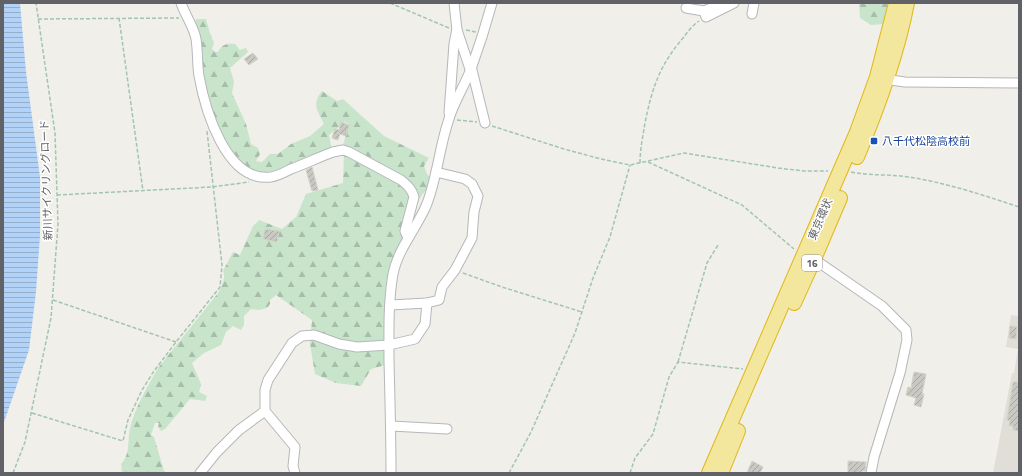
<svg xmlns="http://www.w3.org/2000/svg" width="1022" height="476" viewBox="0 0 1022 476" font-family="'Titillium Web','Noto Sans JP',sans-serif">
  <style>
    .education { fill: #e0ded7 }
    .forest { fill: url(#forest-firs) }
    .water { fill: url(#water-rules) }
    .building { fill: url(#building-hatch); stroke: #d4d2c7 }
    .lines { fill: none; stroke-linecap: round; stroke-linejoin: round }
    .minor-casing { stroke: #b6b7bb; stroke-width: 11 }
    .highway-casing { stroke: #e1b718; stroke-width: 16 }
    .path { stroke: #a2c5af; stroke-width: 1.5; stroke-dasharray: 4 2; stroke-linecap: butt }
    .minor { stroke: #fff; stroke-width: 9 }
    .highway { stroke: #f3e69d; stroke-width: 14 }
    .transit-dot { fill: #1a4fb4; stroke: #fff; stroke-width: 1.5 }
    .labels { text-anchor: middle; stroke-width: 3; stroke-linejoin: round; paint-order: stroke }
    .shield { fill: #fff; stroke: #909195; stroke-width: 1 }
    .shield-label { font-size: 10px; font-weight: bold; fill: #606267 }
    .transit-label { font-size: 11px; fill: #164399; stroke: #fff; text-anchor: start }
    .street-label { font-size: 11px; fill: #606267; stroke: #fff }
  </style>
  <defs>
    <pattern id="forest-firs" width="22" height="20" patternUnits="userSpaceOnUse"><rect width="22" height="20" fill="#c8e5cb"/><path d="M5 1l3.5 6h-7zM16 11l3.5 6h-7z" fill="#a6bda9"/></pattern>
    <pattern id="water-rules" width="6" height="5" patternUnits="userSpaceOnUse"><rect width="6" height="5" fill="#b2d2f7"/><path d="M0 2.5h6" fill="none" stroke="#94aecc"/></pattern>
    <pattern id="building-hatch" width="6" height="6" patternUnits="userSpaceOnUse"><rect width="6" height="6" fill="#c9c9c3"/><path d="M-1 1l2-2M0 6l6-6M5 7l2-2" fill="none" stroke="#a7a7a2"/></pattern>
  </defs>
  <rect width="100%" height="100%" fill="#f0efe9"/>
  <polygon class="education" points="1011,315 1019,316 1019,473 993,473 1012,373 1014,373 1018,349 1006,347"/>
  <g class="forest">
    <polygon points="859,3 888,3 884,24 871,25 860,18"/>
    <path d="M 196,19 L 206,19 L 210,33 L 214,43 L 212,49 L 215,52 L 218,52 C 223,44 226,43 235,44 L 240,50 L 246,48 L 248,52 L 230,68 L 234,82 L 232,93 L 246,124 L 251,144 L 258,148 L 260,154 L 256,161 L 262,162 L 270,154 L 278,154 L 291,144 L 310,136 L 324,124 C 318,111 311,105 322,91 L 337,101 L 343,99 L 384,136 L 429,158 L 424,166 L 427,174 L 431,179 L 429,186 L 416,203 L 403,239 L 390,265 L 386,283 L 384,320 L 385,365 L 371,369 L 361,386 L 336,383 L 315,374 L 310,344 L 312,320 L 276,295 L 270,300 L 270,304 L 267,308 L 259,310 L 251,309 L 244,316 L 244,325 L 241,330 L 233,326 L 226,332 L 221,345 L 204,353 L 192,363 L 201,384 L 199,392 L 207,396 L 205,401 L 190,399 L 165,429 L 161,431 L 158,427 L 159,423 L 155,423 L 151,435 L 154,437 L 164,471 L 168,473 L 122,473 L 121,464 C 129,456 128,445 129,435 C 131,414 148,386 158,368 L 218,293 C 222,286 226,278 223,271 L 233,252 L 240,255 L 253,226 L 259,220 L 282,229 L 296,217 L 306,194 L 343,183 L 344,154 L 369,158 L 355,149 L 343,145 L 349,124 L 345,122 L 329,135 L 332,150 L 278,171 L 253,173 L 229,151 L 211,113 L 202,75 L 195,25 Z"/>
  </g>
  <polygon class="water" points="3,3 20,3 26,72 40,177 40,236 36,292 29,350 3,425"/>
  <g class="building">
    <polygon points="253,53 258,59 249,65 244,59"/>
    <polygon points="341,122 349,125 346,136 340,134 338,140 332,138 335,129 339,130"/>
    <polygon points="312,167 318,190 312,191 306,170"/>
    <polygon points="265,229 279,231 277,242 263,239"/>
    <polygon points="1010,326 1017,327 1016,339 1009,338"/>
    <polygon points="914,372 926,374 922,394 924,394 921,407 914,405 916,398 906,395 908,387 911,388"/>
    <polygon points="1013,382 1019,382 1019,431 1013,430 1013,426 1009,426 1010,421 1007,420"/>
    <polygon points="752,461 763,467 760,473 747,473"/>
    <polygon points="848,461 866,462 865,471 862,471 861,472 857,473 848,473"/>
  </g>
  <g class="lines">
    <g class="minor-casing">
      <g id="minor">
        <path d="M 181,3 C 185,15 194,27 196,39 C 198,51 197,64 199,76 C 205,109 226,183 271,177 C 278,176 285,172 291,169 C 305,164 319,157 333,152 L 343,150 L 349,152 L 401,180 C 407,185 412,189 414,197 L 405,231 L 408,238"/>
        <polyline points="454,3 457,30 470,69"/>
        <polyline points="722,3 704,11 706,17 734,3"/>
        <polyline points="686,8 704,11"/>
        <polyline points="752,14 754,3"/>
        <polyline points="471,66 485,123"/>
        <polyline points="883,79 905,82 1019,83"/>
        <polyline points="449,113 454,44 457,29"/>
        <polyline points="811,257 882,306 906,330 907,340 900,373 874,457 871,473"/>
        <polyline points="390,305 427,303 439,300 442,287 455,270 472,238 474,212 478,196 472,184 465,179 436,172"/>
        <polyline points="265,411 295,447 293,466 295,473"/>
        <polyline points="391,426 447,429"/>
        <polyline points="200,473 217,452 239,430 265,411 265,390 268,380 292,343 302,336 314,335 339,344 357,347 389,345 415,339 425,324 427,303"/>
        <path d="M 391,473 C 391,436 390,399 389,361 C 389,332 388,303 393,274 C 398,249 416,229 426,206 C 437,179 439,149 448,122 C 453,103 464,87 471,69 C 479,47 486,25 492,3"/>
      </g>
    </g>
    <g class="highway-casing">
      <g id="highway">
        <path d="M 857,157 C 878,107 897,56 907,3"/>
        <polyline points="794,303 814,259 840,198"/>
        <polyline points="709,473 857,132 877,77 896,3"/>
        <polyline points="721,473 738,431"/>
      </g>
    </g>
    <g class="path">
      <polyline points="390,3 449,28"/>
      <polyline points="119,18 143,191"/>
      <polyline points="38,19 179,18"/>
      <polyline points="466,30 476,32"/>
      <polyline points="457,120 477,122"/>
      <polyline points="492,126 564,149 601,159 630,165 684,153 778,168 804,171 828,171"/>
      <polyline points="648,162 742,205 794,249"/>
      <path d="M 640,163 C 640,149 643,136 645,123 C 652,88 660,64 684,37 C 688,31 693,25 699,21"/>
      <path d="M 851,172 C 871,176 890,174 909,177 C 947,183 983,195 1019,207"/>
      <polyline points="57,195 212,187 249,182"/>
      <polyline points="463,273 502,287 582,312"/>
      <polyline points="53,300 176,342"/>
      <polyline points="678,362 707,263 718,245"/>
      <polyline points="32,413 123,441 128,420 142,390 154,371 176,342 220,287 222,265 207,131"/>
      <polyline points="13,473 25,442 51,318 58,224 55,133 36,3"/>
      <polyline points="509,473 531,432 575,333 593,278 610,237 630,165"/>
      <polyline points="630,473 635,458 653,434 669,377 678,362 743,369"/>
    </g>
    <use href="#minor" class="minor"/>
    <use href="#highway" class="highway"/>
  </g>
  <rect class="transit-dot" x="870" y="137" width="8" height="8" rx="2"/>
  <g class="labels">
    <rect class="shield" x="802" y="255" width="20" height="16" rx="3"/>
    <g class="shield-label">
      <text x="812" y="267">16</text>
    </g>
    <g class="transit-label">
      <text x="882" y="145">八千代松陰高校前</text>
    </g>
    <g class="street-label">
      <text transform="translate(46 180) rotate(-92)" y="4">新川サイクリングロード</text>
      <text transform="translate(820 219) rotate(-67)" y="4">東京環状</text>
    </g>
  </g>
  <rect width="1022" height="476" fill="none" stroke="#606267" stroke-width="8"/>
</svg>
